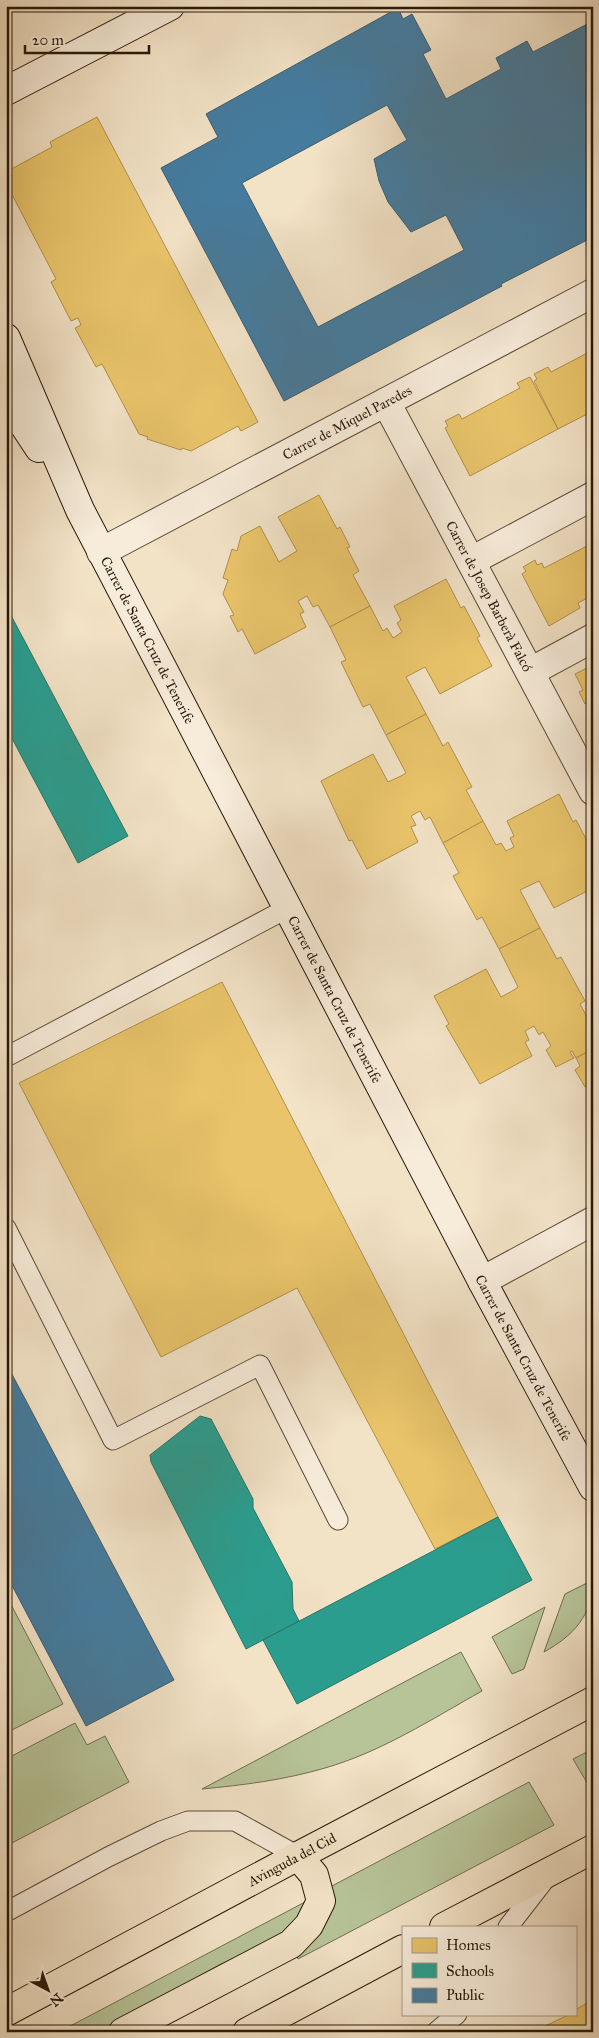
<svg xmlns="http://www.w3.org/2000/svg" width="599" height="2038" viewBox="0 0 599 2038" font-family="'IM FELL Great Primer',serif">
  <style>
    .green { fill: #b7c498; stroke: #706e50 }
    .homes { fill: #e9c46a; stroke: #af904d }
    .schools { fill: #2a9d8f; stroke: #2a7566 }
    .public { fill: #457b9d; stroke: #3d5d70; fill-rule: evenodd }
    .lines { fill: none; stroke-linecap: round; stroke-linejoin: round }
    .lane-casing { stroke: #5b4a38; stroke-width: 21 }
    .street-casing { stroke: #5b4a38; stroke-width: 30 }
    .secondary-casing { stroke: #291808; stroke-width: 30 }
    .primary-casing { stroke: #291808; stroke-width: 30 }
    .lane { stroke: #f7ecda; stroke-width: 19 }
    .street { stroke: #f7ecda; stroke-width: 28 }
    .secondary { stroke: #f7ecda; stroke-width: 28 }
    .primary { stroke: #f2e2c6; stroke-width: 28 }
    .labels { text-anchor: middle; stroke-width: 5; stroke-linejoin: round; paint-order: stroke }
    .street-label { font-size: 14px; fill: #291808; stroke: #f7ecda }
  </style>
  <rect width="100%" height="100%" fill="#f2e2c6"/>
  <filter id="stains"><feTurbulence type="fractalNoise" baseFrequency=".004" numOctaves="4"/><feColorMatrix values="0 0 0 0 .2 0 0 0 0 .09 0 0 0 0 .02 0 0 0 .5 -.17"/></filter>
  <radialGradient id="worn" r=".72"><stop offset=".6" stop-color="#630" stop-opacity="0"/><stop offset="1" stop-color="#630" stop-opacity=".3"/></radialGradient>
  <g class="green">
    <path d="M 593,1580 C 593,1615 573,1636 544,1652 L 565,1594 Z"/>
    <polygon points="6,1595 63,1704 6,1733"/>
    <polygon points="545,1607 524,1669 512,1674 492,1637"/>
    <path d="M 461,1652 L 482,1691 C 432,1719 381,1752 325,1768 C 284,1780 244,1785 202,1789 Z"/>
    <polygon points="75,1723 87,1745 105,1736 129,1782 6,1846 6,1759"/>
    <polygon points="593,1749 593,1793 573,1759"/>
    <polygon points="529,1782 554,1825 298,1959 296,1953 330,1887"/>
    <polygon points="305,1902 300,1918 290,1929 273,1940 219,1965 99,2032 59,2032"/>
  </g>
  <g class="homes">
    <polygon points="97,117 258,422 241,431 238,426 191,451 182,448 181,450 147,439 148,437 139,434 102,364 96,367 75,328 81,325 78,318 71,321 51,282 56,279 6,183 6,172 52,147 50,142"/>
    <polygon points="593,350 593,411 558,429 534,381 537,379 534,374 548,367 551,372"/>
    <polygon points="530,377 558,429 470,476 445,428 448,426 445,421 459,414 462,419 520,388 517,383"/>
    <polygon points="319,495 337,529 340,527 350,547 347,548 359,571 353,575 370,606 330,627 318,605 313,607 307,596 298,601 304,612 300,614 306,627 255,654 242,629 238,632 230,616 234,615 223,594 228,580 223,578 232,549 237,551 241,536 260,526 279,562 292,554 297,551 278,517"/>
    <polygon points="593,537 593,595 578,603 580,608 549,626 522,574 526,571 523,567 535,560 537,565 542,563 544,568 589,545 587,541"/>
    <polygon points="446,579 461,608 464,606 480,636 477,638 492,666 440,694 425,667 406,677 426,714 386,735 370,704 363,707 341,662 346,660 330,627 370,606 383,631 387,628 393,638 402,632 397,623 401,620 394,606"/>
    <polygon points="593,665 593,707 590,701 585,704 579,692 583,690 575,674"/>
    <polygon points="426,714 443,746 448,742 472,787 466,790 483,821 443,843 430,817 425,820 420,811 411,816 416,825 411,827 418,842 367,869 352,840 349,841 321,781 373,754 388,782 401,776 406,773 386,735"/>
    <polygon points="559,794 573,822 576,820 592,850 589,852 593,859 593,888 554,908 539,881 520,890 540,928 499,949 482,917 477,920 453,876 459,873 443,843 483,821 496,845 501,843 506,851 514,847 510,838 514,836 507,821"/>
    <polygon points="540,928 557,959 561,957 585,1001 580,1004 593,1028 593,1049 576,1058 572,1051 570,1052 574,1058 556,1067 546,1050 551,1046 543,1032 539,1035 534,1026 525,1031 529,1040 525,1042 532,1056 480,1084 446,1026 449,1024 434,996 486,969 501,997 514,990 518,987 499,949"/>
    <polygon points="222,982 498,1517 435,1549 297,1288 161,1357 19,1083"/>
    <polygon points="593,1049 593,1082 585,1087 575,1070 580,1066 576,1058"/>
    <polygon points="587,2003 591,2010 593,2009 593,2032 533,2032 570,2014 575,2014 575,2010"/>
  </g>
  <g class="schools">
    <polygon points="6,606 128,836 78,863 6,727"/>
    <polygon points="200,1416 211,1419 253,1499 253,1508 292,1582 293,1609 299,1621 246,1649 151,1462 150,1455"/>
    <polygon points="498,1517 532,1580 297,1704 263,1640"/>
  </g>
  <g class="public">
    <path d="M 398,8 L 403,19 L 412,14 L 431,50 L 423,54 L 446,99 L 501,69 L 496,58 L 527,41 L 533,52 L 593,21 L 593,237 L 501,284 L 502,286 L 284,401 L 161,168 L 218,137 L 206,114 ZM 387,105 L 407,140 L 374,159 L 379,181 L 388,202 L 411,232 L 446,215 L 464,250 L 318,327 L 242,183 Z"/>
    <polygon points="6,1363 174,1680 86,1726 6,1574"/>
  </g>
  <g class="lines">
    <g class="lane-casing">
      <g id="lane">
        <polyline points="6,1057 288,908"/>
        <polyline points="6,1228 113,1440 260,1365 338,1520"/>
        <polyline points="6,1912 108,1857 161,1831 188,1821 235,1821 298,1856"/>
        <polyline points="508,1927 546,1878"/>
        <polyline points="436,2032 457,2014"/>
      </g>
    </g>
    <g class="street-casing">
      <g id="street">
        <path id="s1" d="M 386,402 L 593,791"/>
        <path id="s2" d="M 101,552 L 593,293"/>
        <polyline points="471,561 593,496"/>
        <polyline points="530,672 593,638"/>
        <polyline points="482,1281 593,1221"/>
      </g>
    </g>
    <g class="secondary-casing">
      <g id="secondary">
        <polyline points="6,91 170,6"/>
        <path id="s3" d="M 6,338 L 80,510 L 482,1281 L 593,1487"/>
        <polyline points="6,398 39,448"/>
      </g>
    </g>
    <g class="primary-casing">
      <g id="primary">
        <polyline points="444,1927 593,1849"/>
        <path id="s4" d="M 6,2012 L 298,1856 L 593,1701"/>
        <polyline points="123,2032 291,1944 309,1925 321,1901 314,1875 298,1856"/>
        <polyline points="247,2032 403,1949"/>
      </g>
    </g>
    <use href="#lane" class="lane"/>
    <use href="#street" class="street"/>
    <use href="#secondary" class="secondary"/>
    <use href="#primary" class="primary"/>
  </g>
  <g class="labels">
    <g class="street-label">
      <text dy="5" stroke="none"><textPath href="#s2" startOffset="278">Carrer de Miquel Paredes</textPath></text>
      <text dy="5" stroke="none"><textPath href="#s1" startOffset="220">Carrer de Josep Barberà Falcó</textPath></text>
      <text dy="5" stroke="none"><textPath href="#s3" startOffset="334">Carrer de Santa Cruz de Tenerife</textPath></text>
      <text dy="5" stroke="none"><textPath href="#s3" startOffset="739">Carrer de Santa Cruz de Tenerife</textPath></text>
      <text dy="5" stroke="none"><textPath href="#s3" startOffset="1144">Carrer de Santa Cruz de Tenerife</textPath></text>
      <text dy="5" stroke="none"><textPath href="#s4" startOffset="324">Avinguda del Cid</textPath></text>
    </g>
  </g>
  <rect width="599" height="2038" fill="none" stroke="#f2e2c6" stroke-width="25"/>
  <rect x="8" y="8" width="584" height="2023" fill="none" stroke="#291808" stroke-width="2.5"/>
  <rect x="12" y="12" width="574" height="2013" fill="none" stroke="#291808"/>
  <rect x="402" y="1926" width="175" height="90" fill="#f7ecda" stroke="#a59786"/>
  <rect x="412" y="1938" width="25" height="15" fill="#e9c46a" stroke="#a59786"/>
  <text x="446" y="1950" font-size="15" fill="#291808">Homes</text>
  <rect x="412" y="1963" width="25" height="15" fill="#2a9d8f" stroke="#a59786"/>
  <text x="446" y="1976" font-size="15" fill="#291808">Schools</text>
  <rect x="412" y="1988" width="25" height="15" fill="#457b9d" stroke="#a59786"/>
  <text x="446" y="2000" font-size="15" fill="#291808">Public</text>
  <g transform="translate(48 1990) rotate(139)" stroke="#f7ecda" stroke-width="4" paint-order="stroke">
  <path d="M0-4L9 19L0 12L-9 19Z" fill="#291808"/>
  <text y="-8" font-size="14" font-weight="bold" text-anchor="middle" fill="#291808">N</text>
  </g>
  <path d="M25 45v8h124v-8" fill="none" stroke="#291808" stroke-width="2.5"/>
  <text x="32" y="45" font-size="15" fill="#291808" stroke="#f7ecda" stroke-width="4" paint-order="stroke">20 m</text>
  <rect width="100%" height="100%" filter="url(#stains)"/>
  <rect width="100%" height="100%" fill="url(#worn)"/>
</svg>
